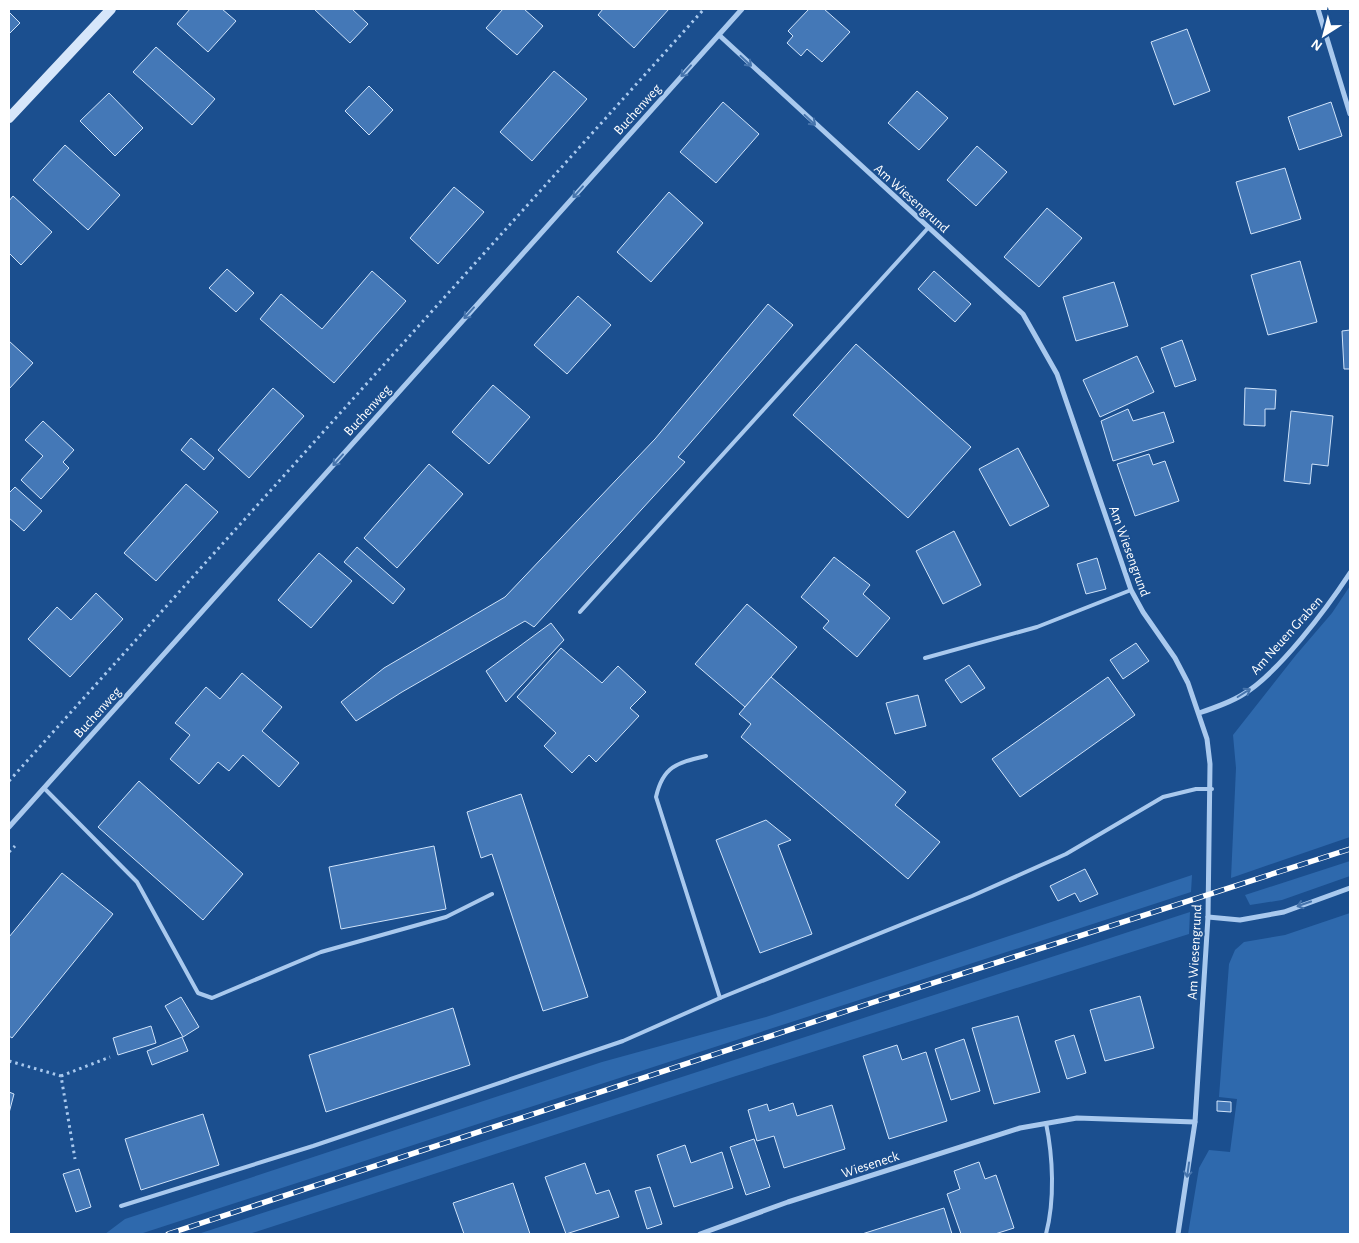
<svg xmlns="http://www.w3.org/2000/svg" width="1359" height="1243" viewBox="0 0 1359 1243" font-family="'Alegreya Sans',sans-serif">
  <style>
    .green { fill: #2e69ad }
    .building { fill: #4478b7; stroke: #cfe3fa }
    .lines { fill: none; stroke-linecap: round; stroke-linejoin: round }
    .path { stroke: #a9c9ee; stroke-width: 3; stroke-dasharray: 2.5 4; stroke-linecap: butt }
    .lane { stroke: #a9c9ee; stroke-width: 4 }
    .street { stroke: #a9c9ee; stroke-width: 5 }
    .secondary { stroke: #d6e6fa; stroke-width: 10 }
    .rail-casing { stroke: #fff; stroke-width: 5.5 }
    .rail { stroke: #1b4f8f; stroke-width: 4; stroke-dasharray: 11; stroke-linecap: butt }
    .oneway { stroke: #4674ac }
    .labels { text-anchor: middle; stroke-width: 4; stroke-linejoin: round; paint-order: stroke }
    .street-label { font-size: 14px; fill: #fff; stroke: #1b4f8f }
  </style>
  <rect width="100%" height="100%" fill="#1b4f8f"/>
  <g class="green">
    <polygon points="1350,586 1350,837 1231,878 1236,768 1233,735 1296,655 1332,613"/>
    <polygon points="1350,861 1350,876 1282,900 1250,905 1245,895"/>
    <polygon points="1192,875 1191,892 140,1234 105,1234 125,1219 602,1062 766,1017"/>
    <polygon points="1190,912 1189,934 736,1076 249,1234 198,1234"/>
    <polygon points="1350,913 1350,1234 1188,1234 1199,1168 1209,1150 1230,1152 1237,1099 1219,1097 1229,964 1235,950 1244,942 1285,935"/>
  </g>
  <g class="building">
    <polygon points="190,9 222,9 236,21 208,52 177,24"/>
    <polygon points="314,9 352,9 368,24 350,43"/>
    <polygon points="503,9 524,9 543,26 517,55 486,28"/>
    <polygon points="603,9 669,9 634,48 598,15"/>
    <polygon points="809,9 824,9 850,32 822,62 807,49 801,56 787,43 793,36 788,31"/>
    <polygon points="9,12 20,23 9,34"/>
    <polygon points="1187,29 1210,91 1174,105 1151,42"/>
    <polygon points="156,47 215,99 192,125 133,72"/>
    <polygon points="554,71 587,99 532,161 500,132"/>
    <polygon points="369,86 393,110 369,135 345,111"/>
    <polygon points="917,91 948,118 919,150 888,123"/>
    <polygon points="109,93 143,128 115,156 80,121"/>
    <polygon points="723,102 759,134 716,183 680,152"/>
    <polygon points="1331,102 1342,136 1299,150 1288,117"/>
    <polygon points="65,145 120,195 88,230 33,180"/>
    <polygon points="977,146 1007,172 976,206 947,180"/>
    <polygon points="1285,168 1301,219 1251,234 1236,182"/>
    <polygon points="454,187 484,212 438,264 410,238"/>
    <polygon points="669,192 703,223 651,282 617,252"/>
    <polygon points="13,196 52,232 21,265 9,253 9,201"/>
    <polygon points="1047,208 1082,238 1039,287 1004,257"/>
    <polygon points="1300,261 1317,322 1268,335 1251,275"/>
    <polygon points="227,269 254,293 236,312 209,288"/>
    <polygon points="372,271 406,301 334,383 260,319 281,294 322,329"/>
    <polygon points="934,271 971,304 955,322 918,289"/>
    <polygon points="1114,282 1128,326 1076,341 1063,297"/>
    <polygon points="578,296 611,325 567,374 534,345"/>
    <polygon points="768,304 793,325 678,457 685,462 534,627 525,621 402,692 356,721 341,702 384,668 505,597 655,439"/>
    <polygon points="1350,330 1350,369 1344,369 1342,331"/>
    <polygon points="1182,340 1196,380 1175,387 1161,348"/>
    <polygon points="9,341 33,363 9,389"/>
    <polygon points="856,344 971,447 908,518 793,415"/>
    <polygon points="1137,356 1154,392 1100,417 1083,380"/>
    <polygon points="493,385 530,417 489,464 452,432"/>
    <polygon points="273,388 304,416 249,478 218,450"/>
    <polygon points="1245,388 1276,390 1275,409 1265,409 1265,426 1244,425"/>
    <polygon points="1128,409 1133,421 1164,412 1174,442 1113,461 1101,421"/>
    <polygon points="1291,411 1333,416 1328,466 1312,464 1310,484 1284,481"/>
    <polygon points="43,421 74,450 63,462 69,468 41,499 21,480 43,456 25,440"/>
    <polygon points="191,438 214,458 204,470 181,450"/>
    <polygon points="1018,448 1049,506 1010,526 979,469"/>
    <polygon points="1149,454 1153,465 1165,461 1179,501 1135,516 1117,464"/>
    <polygon points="429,464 463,494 397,568 364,538"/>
    <polygon points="186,484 218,512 156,581 124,553"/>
    <polygon points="15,487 42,511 24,531 9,518 9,493"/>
    <polygon points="954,531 981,585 943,604 916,551"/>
    <polygon points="357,547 405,589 393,604 344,562"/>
    <polygon points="319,553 352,581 311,628 278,600"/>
    <polygon points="834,557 870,585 863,594 890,618 857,657 823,628 829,621 801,597"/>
    <polygon points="1097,558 1106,589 1086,594 1077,564"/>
    <polygon points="96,593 123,619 70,677 28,639 57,607 71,620"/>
    <polygon points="747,604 797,647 745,707 695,664"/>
    <polygon points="551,623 564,640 506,702 486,671"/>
    <polygon points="1136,643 1149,661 1123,679 1110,660"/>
    <polygon points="561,648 602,683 618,666 646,692 630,708 639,716 596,762 589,755 572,773 544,746 556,733 517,697"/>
    <polygon points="969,665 985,688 961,703 945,680"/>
    <polygon points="242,673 282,707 262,731 299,763 279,787 243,755 229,771 218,762 199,784 170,759 190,735 175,723 206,687 220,699"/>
    <polygon points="771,677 906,792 895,805 940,842 908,879 741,737 751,724 739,714"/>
    <polygon points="1108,677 1135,715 1020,797 992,759"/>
    <polygon points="918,695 926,726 895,734 886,703"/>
    <polygon points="139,781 243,874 203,920 98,827"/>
    <polygon points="521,794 588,997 543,1011 492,854 481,858 467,812"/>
    <polygon points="766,820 791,840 778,845 812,934 760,953 716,840"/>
    <polygon points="434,846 446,909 341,929 329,867"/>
    <polygon points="1085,869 1098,894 1080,902 1075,893 1058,901 1050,886"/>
    <polygon points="62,873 113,914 12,1038 9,1036 9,937"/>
    <polygon points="1140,996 1154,1048 1105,1061 1090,1010"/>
    <polygon points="181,997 199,1027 183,1037 165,1006"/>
    <polygon points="453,1008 470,1065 326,1112 309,1055"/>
    <polygon points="1018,1016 1040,1092 994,1104 972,1028"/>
    <polygon points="151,1026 156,1043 118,1055 113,1038"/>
    <polygon points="1074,1035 1086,1073 1067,1079 1055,1041"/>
    <polygon points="182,1037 188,1051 152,1065 147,1051"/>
    <polygon points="964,1039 980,1091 951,1100 935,1049"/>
    <polygon points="897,1045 902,1060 926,1052 947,1121 889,1139 863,1056"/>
    <polygon points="9,1092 14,1094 9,1113"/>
    <polygon points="1217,1101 1231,1102 1231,1112 1217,1111"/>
    <polygon points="793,1103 797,1116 832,1105 845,1149 784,1168 774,1136 757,1141 748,1110 767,1104 769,1111"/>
    <polygon points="203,1114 219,1165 141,1190 125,1139"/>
    <polygon points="754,1139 770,1187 746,1195 730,1147"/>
    <polygon points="685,1145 691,1163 722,1152 733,1188 674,1207 657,1155"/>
    <polygon points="979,1162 985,1179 996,1175 1014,1228 995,1234 961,1234 947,1194 960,1189 954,1171"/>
    <polygon points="585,1163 596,1194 609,1190 619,1217 566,1234 545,1177"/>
    <polygon points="79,1169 91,1207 76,1212 63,1174"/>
    <polygon points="513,1183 530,1234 464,1234 453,1203"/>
    <polygon points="650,1187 662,1224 647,1229 635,1191"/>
    <polygon points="944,1208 952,1234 862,1234"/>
  </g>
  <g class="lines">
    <g class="path">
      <polyline points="9,781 704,9"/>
      <polyline points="9,852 15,846"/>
      <polyline points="9,1061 61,1076 75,1159"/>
      <polyline points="61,1076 110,1057"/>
    </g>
    <g class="lane">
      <polyline points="580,612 928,228"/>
      <polyline points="925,658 1037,627 1131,590"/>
      <path d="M 706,756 C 677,763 663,766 656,797 L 720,998"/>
      <polyline points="44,788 137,882 198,993 212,998 321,952 446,917 492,894"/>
      <path d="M 1046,1123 C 1053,1157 1055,1200 1046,1234"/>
      <polyline points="121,1206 313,1146 623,1041 720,998 972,896 1066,854 1163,797 1196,789 1212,789"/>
    </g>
    <g class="street">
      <polyline points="1318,9 1350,114"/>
      <polyline points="719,35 1023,314 1057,374 1131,590 1143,612 1175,658 1188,683 1207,739 1210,764 1208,917 1195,1122 1178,1234"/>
      <path d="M 1199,713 C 1214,708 1229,703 1242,695 C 1278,674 1327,608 1350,573"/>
      <polyline points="9,827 742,9"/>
      <polyline points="1208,917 1240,920 1284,912 1350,888"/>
      <polyline points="700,1234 788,1202 1020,1128 1077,1118 1195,1122"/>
    </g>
    <polyline class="secondary" points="9,118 111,9"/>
    <g class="rail-casing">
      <polyline id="rail" points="168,1234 871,1003 1350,849"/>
    </g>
    <use href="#rail" class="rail"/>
  </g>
  <defs><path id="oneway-shaft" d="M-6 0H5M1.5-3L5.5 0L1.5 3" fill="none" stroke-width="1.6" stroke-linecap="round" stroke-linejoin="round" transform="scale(1.25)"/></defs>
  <g class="oneway">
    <use href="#oneway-shaft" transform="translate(746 61) rotate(43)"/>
    <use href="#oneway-shaft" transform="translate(686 71) rotate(132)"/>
    <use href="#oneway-shaft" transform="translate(810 120) rotate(43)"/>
    <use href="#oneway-shaft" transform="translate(578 192) rotate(132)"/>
    <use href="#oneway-shaft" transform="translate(469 313) rotate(132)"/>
    <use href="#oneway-shaft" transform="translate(338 460) rotate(132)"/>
    <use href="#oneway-shaft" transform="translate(1244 693) rotate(-32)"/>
    <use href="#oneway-shaft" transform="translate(1304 904) rotate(161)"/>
    <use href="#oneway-shaft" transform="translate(1188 1170) rotate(98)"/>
  </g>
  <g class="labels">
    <g class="street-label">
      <text transform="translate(637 109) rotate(-48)" y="5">Buchenweg</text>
      <text transform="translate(912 198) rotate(42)" y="5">Am Wiesengrund</text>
      <text transform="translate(367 410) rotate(-48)" y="5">Buchenweg</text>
      <text transform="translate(1130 551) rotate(70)" y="5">Am Wiesengrund</text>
      <text transform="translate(1286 635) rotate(-48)" y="5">Am Neuen Graben</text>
      <text transform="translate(97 712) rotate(-48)" y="5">Buchenweg</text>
      <text transform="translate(1194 952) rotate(-87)" y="5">Am Wiesengrund</text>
      <text transform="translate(870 1164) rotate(-18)" y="5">Wieseneck</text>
    </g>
  </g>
  <rect width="1359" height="1243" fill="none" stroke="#ffffff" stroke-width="20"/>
  <g transform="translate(1324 35) rotate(216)" stroke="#1b4f8f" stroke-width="4" paint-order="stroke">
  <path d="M0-4L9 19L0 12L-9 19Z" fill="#ffffff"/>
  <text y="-8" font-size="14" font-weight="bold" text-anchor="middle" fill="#ffffff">N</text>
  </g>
</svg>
